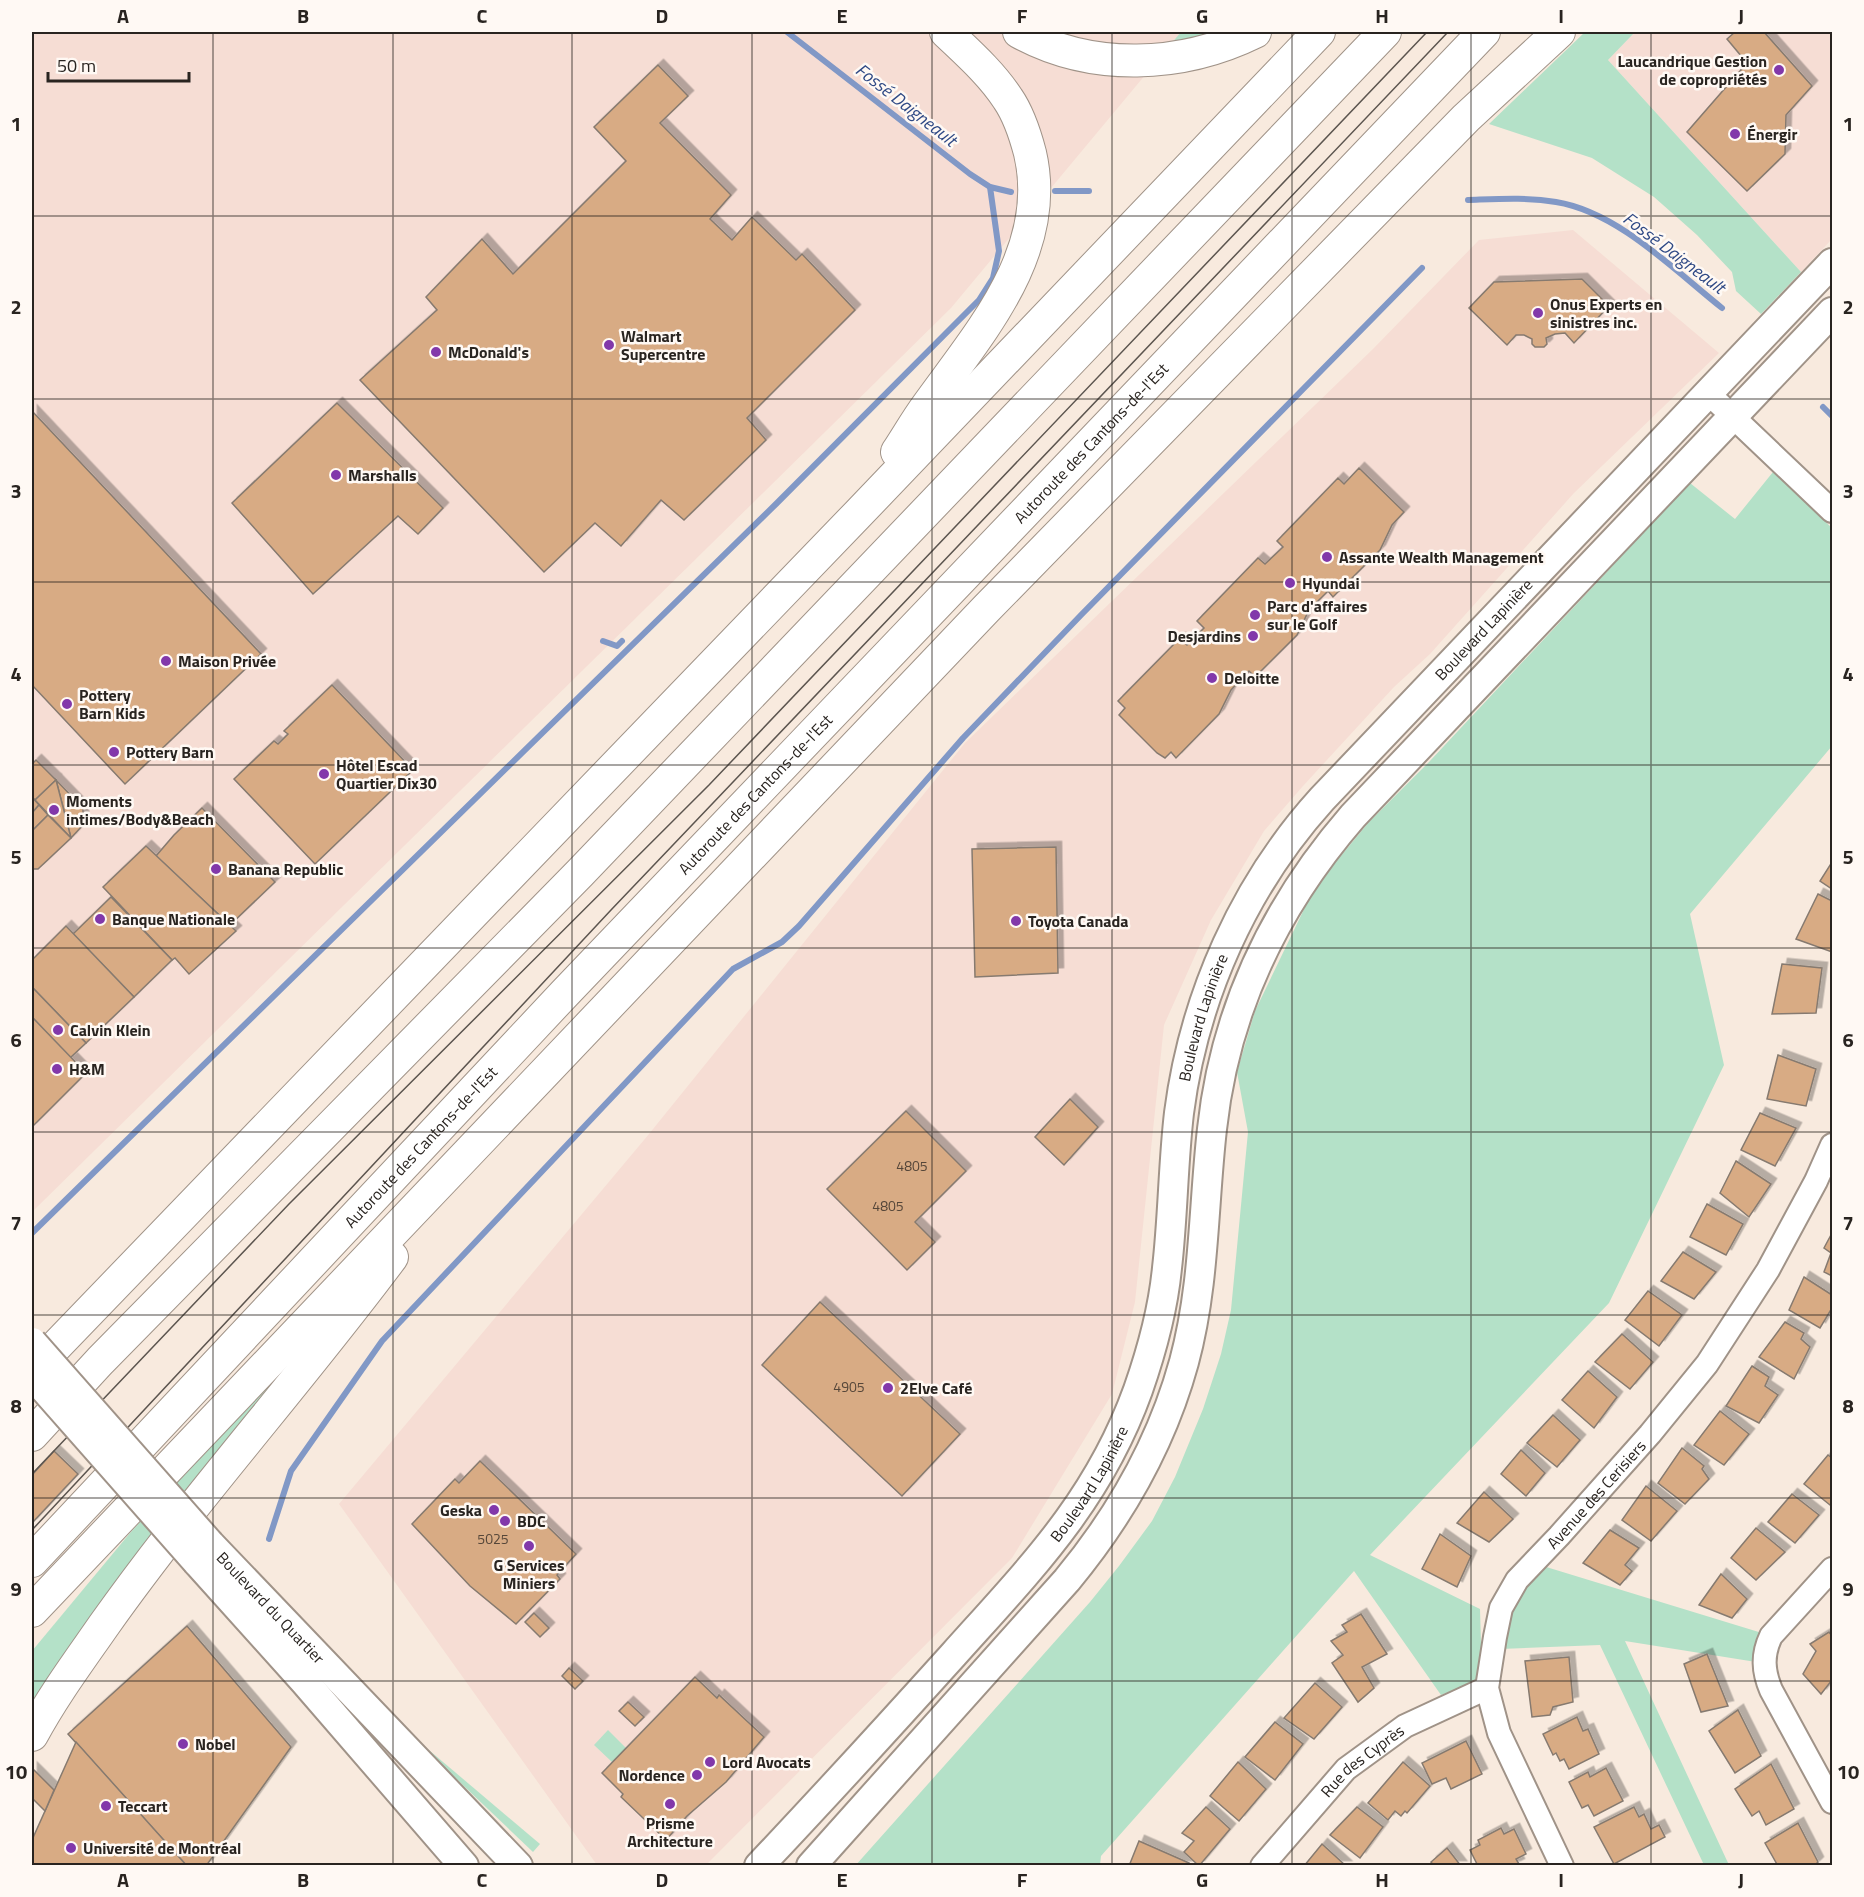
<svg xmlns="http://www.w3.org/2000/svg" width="1864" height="1897" viewBox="0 0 1864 1897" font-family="'Titillium Web',sans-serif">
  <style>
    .commercial { fill: #f6ddd4 }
    .green { fill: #b4e1c8 }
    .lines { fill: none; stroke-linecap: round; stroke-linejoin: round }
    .stream { stroke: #8198c6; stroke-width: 6 }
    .building { fill: #d8ab84; stroke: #867a6f; stroke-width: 1.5; filter: url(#shadow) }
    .minor-casing { stroke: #a09388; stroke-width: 26 }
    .major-casing { stroke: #a09388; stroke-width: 32 }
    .highway-casing { stroke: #a09388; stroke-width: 34 }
    .minor { stroke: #fff; stroke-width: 22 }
    .major { stroke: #fff; stroke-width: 28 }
    .highway { stroke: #fff; stroke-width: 32 }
    .tram { stroke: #5c554f; stroke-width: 1.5 }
    .major-bridge-casing { stroke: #a09388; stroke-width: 32; stroke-linecap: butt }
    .major-bridge { stroke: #fff; stroke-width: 28 }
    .grid { fill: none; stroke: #292420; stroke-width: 1.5; stroke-opacity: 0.55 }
    .poi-dot { fill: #8238aa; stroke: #fff9f4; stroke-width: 2 }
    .labels { text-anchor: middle; stroke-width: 5; stroke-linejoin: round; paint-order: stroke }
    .number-label { font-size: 14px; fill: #554639 }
    .poi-label { font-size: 16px; font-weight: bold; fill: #292420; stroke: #fff9f4; text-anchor: start }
    .street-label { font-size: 16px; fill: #292420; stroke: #fff9f4 }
    .water-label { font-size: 18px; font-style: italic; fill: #2f4985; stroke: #fff9f4 }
    .neatline { fill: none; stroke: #292420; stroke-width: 2 }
    .grid-label { font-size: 20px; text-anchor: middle; font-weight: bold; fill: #292420 }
  </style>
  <defs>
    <filter id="shadow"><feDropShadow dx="5.5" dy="-5.5" stdDeviation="0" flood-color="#0004"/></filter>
  </defs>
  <rect width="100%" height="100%" fill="#f8eade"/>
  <g class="commercial">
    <polygon points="32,32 1181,32 951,308 32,1212"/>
    <polygon points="1635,32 1832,32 1832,239 1801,272 1608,60"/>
    <polygon points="1573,230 1719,353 1574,493 1430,654 1394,687 1303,786 1264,831 1211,920 1164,1025 1135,1302 1112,1394 1012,1558 706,1865 597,1865 339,1504 649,1134 965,743 1373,349 1479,240"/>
  </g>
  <g class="green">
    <polygon points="1181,32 1227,32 1170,45"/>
    <polygon points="1585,32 1635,32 1608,60 1801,272 1761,314 1736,291 1732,272 1697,235 1654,197 1592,158 1489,124"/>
    <polygon points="1773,472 1832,528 1832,746 1690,914 1724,1065 1609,1303 1370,1555 1480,1609 1482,1679 1441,1695 1354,1571 1101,1856 1100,1865 855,1866 1090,1602 1119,1566 1152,1521 1175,1477 1203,1409 1221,1354 1231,1310 1248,1132 1237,1072 1255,1011 1308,901 1335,863 1368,823 1429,762 1690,483 1735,519"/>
    <polygon points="358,1287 32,1722 32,1651 130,1533"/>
    <polygon points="1543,1566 1762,1633 1756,1662 1625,1641 1729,1865 1704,1865 1600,1645 1500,1649 1511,1608 1521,1588"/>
    <polygon points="404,1729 540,1844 533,1852"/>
    <polygon points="608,1730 626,1748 612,1762 594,1745"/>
  </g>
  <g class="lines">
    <g class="stream">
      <polyline points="787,32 970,174 990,187 1011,192"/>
      <polyline points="1055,191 1089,191"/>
      <path d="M 1468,200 C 1498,199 1527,197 1556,202 C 1618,212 1674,270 1722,308"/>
      <polyline points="1823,407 1832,416"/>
      <polyline points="603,641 617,646 622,641"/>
      <polyline points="32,1233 776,504 979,300 993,278 999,251 990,187"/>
      <polyline points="269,1539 291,1471 382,1341 733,969 782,942 799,926 963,738 1082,614 1422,268"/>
    </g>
  </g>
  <g class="building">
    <polygon points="1735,32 1764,32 1812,86 1786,115 1785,154 1747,191 1687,132 1747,63 1727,39"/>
    <polygon points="658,65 688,96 660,123 731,195 710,219 732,240 752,217 796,260 802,254 855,310 747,418 766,440 684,520 661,500 621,546 595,523 544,572 360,380 437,310 426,297 482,239 513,274 626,161 594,127"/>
    <polygon points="1582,279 1609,306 1574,343 1565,333 1555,334 1546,338 1547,344 1544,347 1535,347 1532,344 1532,339 1524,335 1516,335 1507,345 1469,308 1494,282"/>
    <polygon points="337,403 443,508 418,534 398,516 313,594 232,503"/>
    <polygon points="32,411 261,654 125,784 32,685"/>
    <polygon points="1359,468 1404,512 1392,525 1380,550 1333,597 1328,591 1309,610 1297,635 1255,677 1249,671 1231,690 1219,714 1176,758 1171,752 1165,758 1157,753 1119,715 1125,708 1118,701 1180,638 1187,645 1204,628 1197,621 1258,558 1265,564 1283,547 1277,541 1338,478 1344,484"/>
    <polygon points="332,685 413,770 315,864 234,779 274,741 278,744 288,734 284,731"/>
    <polygon points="36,760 56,780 35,800 32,797 32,764"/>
    <polygon points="56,780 83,808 83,825 71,838"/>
    <polygon points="56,780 71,838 35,800"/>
    <polygon points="32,797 39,805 32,813"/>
    <polygon points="39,805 48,815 32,831 32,813"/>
    <polygon points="202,808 275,882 230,925 156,856 174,835"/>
    <polygon points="48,815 71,838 38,869 32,869 32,831"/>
    <polygon points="146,846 236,931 189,974 175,958 172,960 103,887"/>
    <polygon points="1056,847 1058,973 975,977 972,849"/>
    <polygon points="1832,862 1832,889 1820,881"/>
    <polygon points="1818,894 1832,901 1832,952 1796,939"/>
    <polygon points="111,897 172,960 134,997 73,934"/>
    <polygon points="66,926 134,997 86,1043 32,987 32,960"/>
    <polygon points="1782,964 1822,968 1816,1013 1772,1014"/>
    <polygon points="32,987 86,1043 70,1058 32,1017"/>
    <polygon points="32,1017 86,1073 32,1127"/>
    <polygon points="1778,1055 1816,1069 1806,1106 1767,1099"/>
    <polygon points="1070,1099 1098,1127 1064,1165 1035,1137"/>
    <polygon points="906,1111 966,1171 915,1222 935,1242 907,1270 827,1189"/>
    <polygon points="1760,1113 1796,1128 1775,1166 1741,1150"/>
    <polygon points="1736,1161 1771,1184 1749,1217 1720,1193"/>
    <polygon points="1707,1204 1743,1224 1726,1255 1690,1237"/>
    <polygon points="1832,1233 1832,1276 1824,1272 1831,1253 1824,1248"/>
    <polygon points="1683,1252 1716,1272 1694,1299 1661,1281"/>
    <polygon points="1804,1277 1832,1295 1832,1308 1820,1328 1789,1310"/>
    <polygon points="1648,1291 1682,1315 1659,1346 1625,1320"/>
    <polygon points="820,1302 960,1434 902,1496 762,1365"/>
    <polygon points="1785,1322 1804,1333 1801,1339 1810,1347 1794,1379 1759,1357"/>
    <polygon points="1622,1334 1653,1362 1630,1389 1595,1362"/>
    <polygon points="1752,1366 1769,1377 1765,1386 1778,1395 1759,1423 1726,1406"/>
    <polygon points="1588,1371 1617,1397 1594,1428 1562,1400"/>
    <polygon points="1720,1411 1749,1434 1724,1465 1694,1445"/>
    <polygon points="1553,1415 1580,1440 1557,1467 1527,1443"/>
    <polygon points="1682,1448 1704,1466 1702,1469 1709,1479 1685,1504 1658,1483"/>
    <polygon points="1521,1450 1545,1473 1526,1496 1501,1474"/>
    <polygon points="54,1451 78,1474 32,1523 32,1475"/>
    <polygon points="1828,1455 1832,1458 1832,1502 1830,1505 1804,1484"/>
    <polygon points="480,1461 576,1554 557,1575 560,1579 516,1624 470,1586 412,1524 455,1479 459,1483"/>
    <polygon points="1646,1486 1677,1511 1651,1541 1622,1520"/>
    <polygon points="1484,1492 1513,1519 1489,1542 1457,1523"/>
    <polygon points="1792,1494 1819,1515 1795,1543 1768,1522"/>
    <polygon points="1756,1528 1785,1552 1756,1580 1731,1558"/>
    <polygon points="1610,1530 1639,1548 1625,1565 1632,1571 1620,1585 1583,1563"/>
    <polygon points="1440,1534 1471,1556 1457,1587 1422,1569"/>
    <polygon points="1721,1574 1747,1599 1732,1618 1699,1605"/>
    <polygon points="534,1613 549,1628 540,1637 525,1622"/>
    <polygon points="1361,1614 1387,1654 1362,1667 1374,1688 1358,1702 1332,1663 1343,1655 1331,1641 1347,1632 1342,1625"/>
    <polygon points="187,1626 291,1747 206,1866 187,1866 68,1734"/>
    <polygon points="1829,1632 1832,1636 1832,1680 1821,1694 1803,1674 1816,1651 1810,1644"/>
    <polygon points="1707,1654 1728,1706 1701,1712 1684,1664"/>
    <polygon points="1569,1657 1573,1702 1553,1707 1550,1715 1532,1717 1525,1661"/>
    <polygon points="569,1668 583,1681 575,1689 562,1676"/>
    <polygon points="695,1677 717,1698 719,1695 764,1737 726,1782 687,1816 666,1840 621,1797 623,1794 602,1773"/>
    <polygon points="1315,1683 1342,1707 1314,1739 1284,1718"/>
    <polygon points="628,1702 644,1717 635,1726 619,1711"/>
    <polygon points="1738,1710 1761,1756 1735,1773 1709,1731"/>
    <polygon points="1577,1717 1583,1731 1588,1729 1599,1754 1569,1769 1564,1759 1560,1761 1556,1753 1553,1755 1543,1734"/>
    <polygon points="1275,1722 1303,1744 1275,1780 1245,1757"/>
    <polygon points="1466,1741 1482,1774 1451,1789 1446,1778 1432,1784 1422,1763"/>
    <polygon points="76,1742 187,1866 32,1866 32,1840"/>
    <polygon points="1238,1762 1266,1789 1239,1821 1210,1796"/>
    <polygon points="1403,1762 1430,1786 1407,1813 1405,1811 1401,1816 1395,1811 1388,1820 1368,1803"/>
    <polygon points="1771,1764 1794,1809 1766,1825 1759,1811 1752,1816 1735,1789"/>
    <polygon points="32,1768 54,1790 45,1811 32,1798"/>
    <polygon points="1606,1768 1623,1801 1594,1816 1588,1805 1582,1808 1569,1782 1588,1772 1590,1777"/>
    <polygon points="1206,1807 1230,1829 1199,1866 1184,1852 1194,1841 1182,1833"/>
    <polygon points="1357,1807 1383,1827 1360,1858 1330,1835"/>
    <polygon points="1634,1807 1639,1817 1644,1814 1651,1829 1659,1825 1665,1837 1614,1864 1594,1827"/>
    <polygon points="1798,1823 1818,1862 1814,1866 1778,1866 1765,1843"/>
    <polygon points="1501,1828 1504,1834 1514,1829 1526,1854 1516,1859 1519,1864 1515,1866 1478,1866 1470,1850 1480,1845 1478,1840"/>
    <polygon points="1139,1841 1189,1863 1188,1866 1129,1866"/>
    <polygon points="1322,1844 1346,1866 1304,1866"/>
    <polygon points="1447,1848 1461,1866 1434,1866 1431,1862"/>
  </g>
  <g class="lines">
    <g class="minor-casing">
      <g id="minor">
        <polyline points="1709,394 1832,511"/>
        <path d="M 1832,1569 L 1771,1636 C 1762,1655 1763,1671 1771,1690 L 1832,1802"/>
        <path id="s1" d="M 1262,1866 L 1346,1769 L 1405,1726 L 1487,1688"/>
        <path id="s2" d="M 1562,1866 L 1499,1733 L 1487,1688 L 1495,1637 L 1501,1608 L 1517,1580 L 1559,1536 L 1650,1434 L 1707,1364 L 1768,1270 L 1816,1181 L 1832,1145"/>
      </g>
    </g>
    <g class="major-casing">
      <g id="major">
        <path id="s3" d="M 210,1544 L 518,1866"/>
        <polyline points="197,1562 304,1681 464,1866"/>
        <path id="s4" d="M 759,1866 C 825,1796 890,1725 954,1654 C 1031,1568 1098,1501 1138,1390 C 1152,1350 1163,1310 1167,1268 C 1173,1217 1173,1164 1179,1113 C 1194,997 1244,885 1322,799 L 1832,263"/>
        <path d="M 811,1866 L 1067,1580 C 1120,1516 1162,1442 1184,1362 C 1205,1284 1203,1208 1212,1129 C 1225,1009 1275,906 1353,816 L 1832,312"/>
      </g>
    </g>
    <g class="highway-casing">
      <g id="highway">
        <path d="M 1019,32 C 1092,72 1182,68 1255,32"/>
        <path d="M 897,452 C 907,437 916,421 927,406 C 980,332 1053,251 1030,153 C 1025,134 1019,115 1008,99 C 991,73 968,53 946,32"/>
        <polyline points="32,1371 858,514 1319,32"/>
        <polyline points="32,1435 100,1361 580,873 1385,32"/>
        <path id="s5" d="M 32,1561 L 565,993 L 1484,32"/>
        <polyline points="32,1611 986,609 1466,118 1559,32"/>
        <path d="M 32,1735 C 53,1696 79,1661 104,1625 C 194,1498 299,1382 392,1257"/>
      </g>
    </g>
    <use href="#minor" class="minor"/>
    <use href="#major" class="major"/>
    <use href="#highway" class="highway"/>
    <g class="tram">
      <polyline points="32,1474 289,1204 709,785 1427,32"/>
      <polyline points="32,1530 611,910 1448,32"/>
    </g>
    <g class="major-bridge-casing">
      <g id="major-bridge">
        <polyline points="32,1342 210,1544"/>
        <polyline points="32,1375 197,1562"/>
      </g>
    </g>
    <use href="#major-bridge" class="major-bridge"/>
  </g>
  <path class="grid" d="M 213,32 L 213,1866M 393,32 L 393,1866M 572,32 L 572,1866M 752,32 L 752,1866M 932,32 L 932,1866M 1112,32 L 1112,1866M 1292,32 L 1292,1866M 1471,32 L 1471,1866M 1651,32 L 1651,1866M 32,216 L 1832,216M 32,399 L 1832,399M 32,582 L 1832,582M 32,765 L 1832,765M 32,948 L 1832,948M 32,1132 L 1832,1132M 32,1315 L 1832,1315M 32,1498 L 1832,1498M 32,1681 L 1832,1681"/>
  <g class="poi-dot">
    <circle cx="1779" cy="70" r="6"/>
    <circle cx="1735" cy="134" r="6"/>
    <circle cx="1538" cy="313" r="6"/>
    <circle cx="609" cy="345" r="6"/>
    <circle cx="436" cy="352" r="6"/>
    <circle cx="336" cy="475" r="6"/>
    <circle cx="1327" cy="557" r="6"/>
    <circle cx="1290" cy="583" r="6"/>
    <circle cx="1255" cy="615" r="6"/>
    <circle cx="1253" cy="636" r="6"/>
    <circle cx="166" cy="661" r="6"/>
    <circle cx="1212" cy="678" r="6"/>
    <circle cx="67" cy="704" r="6"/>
    <circle cx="114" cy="752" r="6"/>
    <circle cx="324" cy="774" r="6"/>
    <circle cx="54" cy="810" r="6"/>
    <circle cx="216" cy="869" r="6"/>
    <circle cx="100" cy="919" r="6"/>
    <circle cx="1016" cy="921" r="6"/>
    <circle cx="58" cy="1030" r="6"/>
    <circle cx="57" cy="1069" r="6"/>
    <circle cx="888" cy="1388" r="6"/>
    <circle cx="494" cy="1510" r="6"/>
    <circle cx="505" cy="1521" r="6"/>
    <circle cx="529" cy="1546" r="6"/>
    <circle cx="183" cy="1744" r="6"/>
    <circle cx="710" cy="1762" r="6"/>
    <circle cx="697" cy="1775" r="6"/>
    <circle cx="670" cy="1804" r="6"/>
    <circle cx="106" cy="1806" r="6"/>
    <circle cx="71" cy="1848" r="6"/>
  </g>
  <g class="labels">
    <g class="number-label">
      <text x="912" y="1171">4805</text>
      <text x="888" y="1211">4805</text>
      <text x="849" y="1392">4905</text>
      <text x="493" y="1544">5025</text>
    </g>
    <g class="poi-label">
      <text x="1767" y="67" text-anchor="end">Laucandrique Gestion<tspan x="1767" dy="18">de copropriétés</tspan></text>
      <text x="1747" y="140">Énergir</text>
      <text x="1550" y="310">Onus Experts en<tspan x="1550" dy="18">sinistres inc.</tspan></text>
      <text x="621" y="342">Walmart<tspan x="621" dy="18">Supercentre</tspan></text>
      <text x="448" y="358">McDonald's</text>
      <text x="348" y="481">Marshalls</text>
      <text x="1339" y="563">Assante Wealth Management</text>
      <text x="1302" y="589">Hyundai</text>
      <text x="1267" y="612">Parc d'affaires<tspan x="1267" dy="18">sur le Golf</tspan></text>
      <text x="1241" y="642" text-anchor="end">Desjardins</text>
      <text x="178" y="667">Maison Privée</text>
      <text x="1224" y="684">Deloitte</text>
      <text x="79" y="701">Pottery<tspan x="79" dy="18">Barn Kids</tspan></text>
      <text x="126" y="758">Pottery Barn</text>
      <text x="336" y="771">Hôtel Escad<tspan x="336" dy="18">Quartier Dix30</tspan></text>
      <text x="66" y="807">Moments<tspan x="66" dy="18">intimes/Body&amp;Beach</tspan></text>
      <text x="228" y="875">Banana Republic</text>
      <text x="112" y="925">Banque Nationale</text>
      <text x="1028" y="927">Toyota Canada</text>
      <text x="70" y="1036">Calvin Klein</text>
      <text x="69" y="1075">H&amp;M</text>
      <text x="900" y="1394">2Elve Café</text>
      <text x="482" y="1516" text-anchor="end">Geska</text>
      <text x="517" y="1527">BDC</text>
      <text x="529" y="1571" text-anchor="middle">G Services<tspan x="529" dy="18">Miniers</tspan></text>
      <text x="195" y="1750">Nobel</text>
      <text x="722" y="1768">Lord Avocats</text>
      <text x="685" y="1781" text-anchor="end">Nordence</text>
      <text x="118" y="1812">Teccart</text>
      <text x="670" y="1829" text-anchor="middle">Prisme<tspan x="670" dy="18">Architecture</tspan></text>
      <text x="83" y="1854">Université de Montréal</text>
    </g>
    <g class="street-label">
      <text dy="6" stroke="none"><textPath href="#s5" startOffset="1540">Autoroute des Cantons-de-l'Est</textPath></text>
      <text dy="6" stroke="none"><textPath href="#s4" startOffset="1478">Boulevard Lapinière</textPath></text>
      <text dy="6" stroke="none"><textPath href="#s5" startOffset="1054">Autoroute des Cantons-de-l'Est</textPath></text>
      <text dy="6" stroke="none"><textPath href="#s4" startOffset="992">Boulevard Lapinière</textPath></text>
      <text dy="6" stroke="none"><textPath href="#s5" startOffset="568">Autoroute des Cantons-de-l'Est</textPath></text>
      <text dy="6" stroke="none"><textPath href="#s4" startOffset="506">Boulevard Lapinière</textPath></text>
      <text dy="6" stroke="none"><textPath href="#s2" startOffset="424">Avenue des Cerisiers</textPath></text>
      <text dy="6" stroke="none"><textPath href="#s3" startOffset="88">Boulevard du Quartier</textPath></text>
      <text dy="6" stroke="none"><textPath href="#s1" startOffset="146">Rue des Cyprès</textPath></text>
    </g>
    <g class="water-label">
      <text transform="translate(906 105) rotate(38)" y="6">Fossé Daigneault</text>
      <text transform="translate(1674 253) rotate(37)" y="6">Fossé Daigneault</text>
    </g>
  </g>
  <rect width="1864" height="1897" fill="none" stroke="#fff9f4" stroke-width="66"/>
  <path d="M48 72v9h141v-9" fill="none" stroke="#292420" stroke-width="3"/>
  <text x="57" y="72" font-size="18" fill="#292420" stroke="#fff9f4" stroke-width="4.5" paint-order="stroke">50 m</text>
  <rect x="33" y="33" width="1798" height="1831" class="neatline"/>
  <g class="grid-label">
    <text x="123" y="23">A</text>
    <text x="303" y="23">B</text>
    <text x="482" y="23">C</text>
    <text x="662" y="23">D</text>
    <text x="842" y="23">E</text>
    <text x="1022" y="23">F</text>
    <text x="1202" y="23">G</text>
    <text x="1382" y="23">H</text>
    <text x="1561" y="23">I</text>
    <text x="1741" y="23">J</text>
    <text x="16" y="131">1</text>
    <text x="1848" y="131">1</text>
    <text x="16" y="314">2</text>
    <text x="1848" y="314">2</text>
    <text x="16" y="498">3</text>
    <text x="1848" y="498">3</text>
    <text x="16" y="681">4</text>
    <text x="1848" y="681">4</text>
    <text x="16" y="864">5</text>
    <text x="1848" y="864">5</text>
    <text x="16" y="1047">6</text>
    <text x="1848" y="1047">6</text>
    <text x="16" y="1230">7</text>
    <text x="1848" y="1230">7</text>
    <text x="16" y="1413">8</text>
    <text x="1848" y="1413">8</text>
    <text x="16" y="1596">9</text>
    <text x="1848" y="1596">9</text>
    <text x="16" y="1779">10</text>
    <text x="1848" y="1779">10</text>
    <text x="123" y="1887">A</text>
    <text x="303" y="1887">B</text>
    <text x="482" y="1887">C</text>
    <text x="662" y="1887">D</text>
    <text x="842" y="1887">E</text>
    <text x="1022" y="1887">F</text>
    <text x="1202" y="1887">G</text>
    <text x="1382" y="1887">H</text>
    <text x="1561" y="1887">I</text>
    <text x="1741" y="1887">J</text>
  </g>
</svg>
